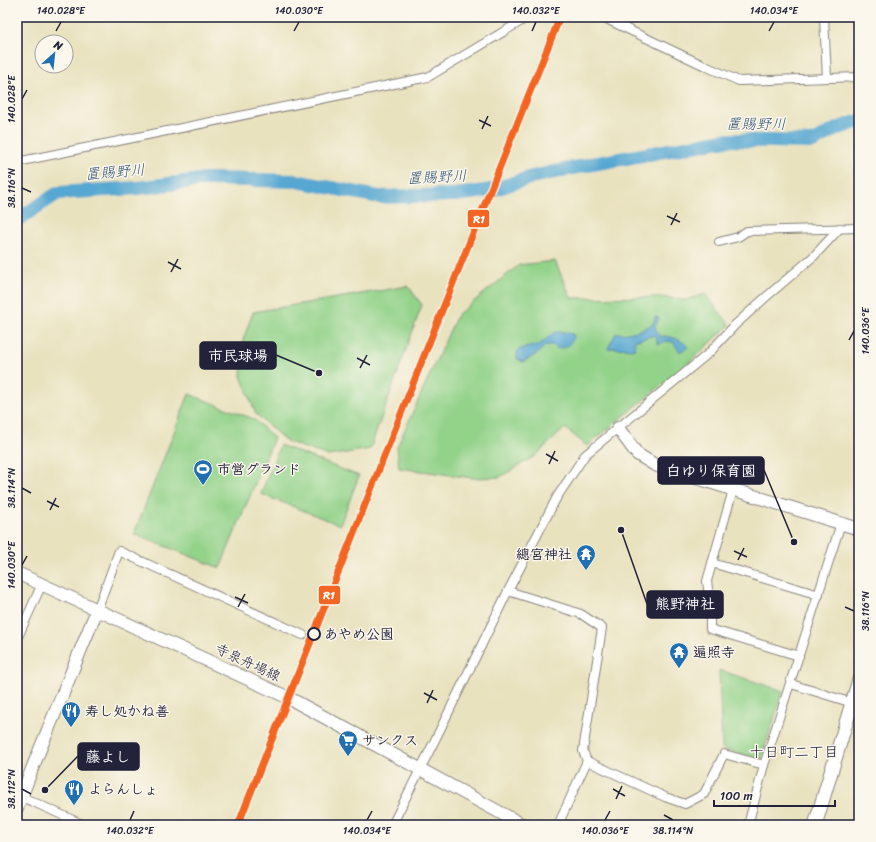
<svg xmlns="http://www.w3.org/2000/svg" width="876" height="842" viewBox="0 0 876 842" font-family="Sriracha,'Klee One',sans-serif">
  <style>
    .green { fill: #92d289; stroke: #5a7a62 }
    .water { fill: #57a7d1; stroke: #3c6486 }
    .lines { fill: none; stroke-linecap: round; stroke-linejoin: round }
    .river { stroke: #57a7d1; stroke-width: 14 }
    .street-casing { stroke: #86827d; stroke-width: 10 }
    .secondary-casing { stroke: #86827d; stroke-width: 14 }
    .primary-casing { stroke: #86827d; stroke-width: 15 }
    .street { stroke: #fff; stroke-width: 8 }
    .secondary { stroke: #fff; stroke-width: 12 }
    .primary { stroke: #fff; stroke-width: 13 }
    .rail-1-casing { stroke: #fbf7ec; stroke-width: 10 }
    .rail-1 { stroke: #f26522; stroke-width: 7 }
    .ticks { fill: none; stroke: #22223b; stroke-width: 1.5 }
    .stop-dot { fill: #fbf7ec; stroke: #22223b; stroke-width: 2 }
    .labels { text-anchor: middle; stroke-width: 3; stroke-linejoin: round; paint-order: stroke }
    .poi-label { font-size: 14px; font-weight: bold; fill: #22223b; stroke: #fbf7ec; text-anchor: start }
    .stop-label { font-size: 14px; font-weight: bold; fill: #22223b; stroke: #fbf7ec; text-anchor: start }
    .street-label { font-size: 14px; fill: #22223b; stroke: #fbf7ec }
    .water-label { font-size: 15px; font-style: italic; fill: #375777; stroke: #fbf7ec }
    .neighbourhood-label { font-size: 15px; fill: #22223b; stroke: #fbf7ec }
    .leader { fill: none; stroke: #22223b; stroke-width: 1.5 }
    .callout-dot { fill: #22223b; stroke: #fbf7ec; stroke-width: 1.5 }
    .callout { fill: #22223b; stroke: #22223b; stroke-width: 1.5 }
    .callout-label { font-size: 15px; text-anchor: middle; font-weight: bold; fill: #fff }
    .line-badge { stroke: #fbf7ec; stroke-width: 1.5 }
    .badge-label { font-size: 11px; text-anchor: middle; font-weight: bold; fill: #fff }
    .neatline { fill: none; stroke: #22223b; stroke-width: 1.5 }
    .ticks-label { font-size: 10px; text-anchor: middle; fill: #22223b }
  </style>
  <rect width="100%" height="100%" fill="#fbf7ec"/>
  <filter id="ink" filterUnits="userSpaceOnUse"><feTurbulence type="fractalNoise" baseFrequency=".025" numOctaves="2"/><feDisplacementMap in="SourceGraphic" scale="8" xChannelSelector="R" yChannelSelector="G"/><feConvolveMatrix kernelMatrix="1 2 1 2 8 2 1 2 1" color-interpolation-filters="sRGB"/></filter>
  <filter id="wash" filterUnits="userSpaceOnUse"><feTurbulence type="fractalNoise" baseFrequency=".012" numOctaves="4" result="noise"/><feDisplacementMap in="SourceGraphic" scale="16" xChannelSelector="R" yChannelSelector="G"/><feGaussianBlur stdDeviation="0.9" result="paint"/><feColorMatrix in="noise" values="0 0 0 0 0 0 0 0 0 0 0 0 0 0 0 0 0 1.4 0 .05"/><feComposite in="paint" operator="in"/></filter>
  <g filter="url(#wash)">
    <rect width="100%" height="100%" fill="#e9e2bf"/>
    <g class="green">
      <polygon points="555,261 571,298 660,297 686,300 705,294 730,325 685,366 587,446 565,428 535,456 500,477 473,478 399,468 397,447 457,315 519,265"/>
      <polygon points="408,286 422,305 370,449 328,456 286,441 256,414 241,376 243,340 253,312"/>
      <polygon points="189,394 254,419 274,438 220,568 134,534"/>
      <polygon points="280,445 359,476 340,525 261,494"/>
      <polygon points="719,670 783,691 761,759 722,749"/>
    </g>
    <g class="water">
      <path d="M 655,317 L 659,318 L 655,327 L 659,336 C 671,336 679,338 688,347 L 680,352 L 673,342 L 665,341 L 658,345 L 655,335 L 634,341 L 636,349 L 612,348 L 609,350 L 608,348 L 616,333 C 628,335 642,330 653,324 Z"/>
      <path d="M 555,332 L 564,332 L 573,334 L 574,338 C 569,346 565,349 556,348 L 553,345 L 546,345 L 537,354 L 523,362 L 517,359 L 517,352 L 520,349 L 539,345 Z"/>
    </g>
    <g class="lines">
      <polyline class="river" points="17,220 58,193 138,188 208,179 296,181 379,197 455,195 492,190 532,177 587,165 725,140 813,142 836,129 859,121"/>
    </g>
  </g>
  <g filter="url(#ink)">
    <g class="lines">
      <g class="street-casing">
        <g id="street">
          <polyline points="602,17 705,66 739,81 859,77"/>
          <polyline points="824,17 827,78"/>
          <polyline points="17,162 428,77 528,17"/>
          <polyline points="719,242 738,237 747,231 859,228"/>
          <polyline points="733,490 707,581 710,604 710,629 799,656"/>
          <polyline points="712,563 819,595"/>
          <polyline points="508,591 581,614 602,628 583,751 587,761 665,797 685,804 704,794 724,754 764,765"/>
          <polyline points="97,610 119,551 303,635"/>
          <polyline points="17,639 42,584"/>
          <polyline points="791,684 859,705"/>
          <polyline points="18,795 84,825"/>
          <polyline points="392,825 435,740 508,591 557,497 585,455 709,353 735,325 766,297 814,256 840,228"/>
          <polyline points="558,825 587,761"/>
          <polyline points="748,825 764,765 841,523"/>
        </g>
      </g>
      <g class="secondary-casing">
        <g id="secondary">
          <polyline points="618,428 637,454 655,465 859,529"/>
          <polyline points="17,573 289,698 523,825"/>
          <polyline points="17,808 32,769 97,610"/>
        </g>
      </g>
      <g class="primary-casing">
        <polyline id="primary" points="815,825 859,680"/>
      </g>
      <use href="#street" class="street"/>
      <use href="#secondary" class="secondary"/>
      <use href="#primary" class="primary"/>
      <g class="rail-1-casing">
        <polyline id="rail-1" points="238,825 439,318 560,17"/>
      </g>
      <use href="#rail-1" class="rail-1"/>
    </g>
  </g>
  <path class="ticks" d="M 56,31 L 61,22M 294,31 L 299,22M 532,31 L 536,22M 769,31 L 774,22M 22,99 L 27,90M 479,120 L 491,126M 482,129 L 488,116M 22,188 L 31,192M 667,216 L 680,222M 671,225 L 677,213M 168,262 L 181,269M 171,272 L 178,259M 849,340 L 854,331M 357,358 L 370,365M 360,368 L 367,355M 546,454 L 558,461M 549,464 L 555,451M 22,488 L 31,493M 47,501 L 59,507M 50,510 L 56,498M 734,551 L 747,557M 738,560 L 744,548M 22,565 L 27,556M 235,597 L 248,603M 238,607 L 245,594M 845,607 L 854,611M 424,693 L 437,700M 427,703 L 433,690M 22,789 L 31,794M 613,789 L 625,796M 616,799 L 622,786M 664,815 L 673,820M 130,820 L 134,811M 367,820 L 372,811M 605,820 L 610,811"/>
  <defs>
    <g id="stadium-pin" transform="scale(1)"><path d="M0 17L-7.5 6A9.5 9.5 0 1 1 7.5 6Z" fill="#1f6fb2" stroke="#fbf7ec"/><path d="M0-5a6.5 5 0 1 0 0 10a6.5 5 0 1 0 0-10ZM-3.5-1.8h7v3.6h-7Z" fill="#fff"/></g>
    <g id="temple-pin" transform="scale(1)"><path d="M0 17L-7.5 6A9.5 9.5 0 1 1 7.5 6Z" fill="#1f6fb2" stroke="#fbf7ec"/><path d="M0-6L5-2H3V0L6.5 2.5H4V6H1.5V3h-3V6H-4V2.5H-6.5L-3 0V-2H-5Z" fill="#fff"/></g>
    <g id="restaurant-pin" transform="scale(1)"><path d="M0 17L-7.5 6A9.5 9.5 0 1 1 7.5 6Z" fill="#1f6fb2" stroke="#fbf7ec"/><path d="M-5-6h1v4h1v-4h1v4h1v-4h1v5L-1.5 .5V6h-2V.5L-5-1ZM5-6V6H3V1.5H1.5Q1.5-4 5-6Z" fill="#fff"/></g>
    <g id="supermarket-pin" transform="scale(1)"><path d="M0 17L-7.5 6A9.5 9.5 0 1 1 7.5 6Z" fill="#1f6fb2" stroke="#fbf7ec"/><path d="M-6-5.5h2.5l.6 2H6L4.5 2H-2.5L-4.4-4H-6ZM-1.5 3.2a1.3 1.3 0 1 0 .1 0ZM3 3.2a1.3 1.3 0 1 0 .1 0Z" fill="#fff"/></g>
  </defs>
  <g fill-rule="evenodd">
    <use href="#stadium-pin" x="203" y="469"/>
    <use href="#temple-pin" x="586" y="554"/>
    <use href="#temple-pin" x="679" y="652"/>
    <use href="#restaurant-pin" x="71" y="711"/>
    <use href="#supermarket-pin" x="348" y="740"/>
    <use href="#restaurant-pin" x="74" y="789"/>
  </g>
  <circle class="stop-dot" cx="314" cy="634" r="6"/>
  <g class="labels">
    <g class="poi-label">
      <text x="217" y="474">市営グランド</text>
      <text x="572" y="559" text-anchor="end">總宮神社</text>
      <text x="693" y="657">遍照寺</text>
      <text x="85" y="716">寿し処かね善</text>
      <text x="362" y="745">サンクス</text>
      <text x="88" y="794">よらんしょ</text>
    </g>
    <g class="stop-label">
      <text x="324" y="639">あやめ公園</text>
    </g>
    <g class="street-label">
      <text transform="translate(248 662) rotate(25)" y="5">寺泉舟場線</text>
    </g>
    <g class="water-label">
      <text x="756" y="129">置賜野川</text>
      <text transform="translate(115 172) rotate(-5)" y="5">置賜野川</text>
      <text transform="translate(437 177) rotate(-3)" y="5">置賜野川</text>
    </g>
    <g class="neighbourhood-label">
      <text x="794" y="757">十日町二丁目</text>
    </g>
  </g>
  <path class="leader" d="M319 373L276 355M794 542L764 470M621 530L647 604M45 790L78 756"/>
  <g class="callout-dot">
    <circle cx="319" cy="373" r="4"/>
    <circle cx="794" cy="542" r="4"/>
    <circle cx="621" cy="530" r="4"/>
    <circle cx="45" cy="790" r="4"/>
  </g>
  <g class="callout">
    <rect x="200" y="342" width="76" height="27" rx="4"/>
    <rect x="658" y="457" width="106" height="27" rx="4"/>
    <rect x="647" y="591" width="76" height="27" rx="4"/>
    <rect x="78" y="743" width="61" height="27" rx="4"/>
  </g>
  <g class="callout-label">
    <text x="238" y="361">市民球場</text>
    <text x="711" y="476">白ゆり保育園</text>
    <text x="685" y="609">熊野神社</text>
    <text x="108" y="762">藤よし</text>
  </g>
  <g class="line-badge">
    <rect x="467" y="209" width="23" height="19" rx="4" fill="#f26522"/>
    <rect x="318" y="585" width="23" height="20" rx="4" fill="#f26522"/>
  </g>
  <g class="badge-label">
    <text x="479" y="223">R1</text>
    <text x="329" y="599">R1</text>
  </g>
  <rect width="876" height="842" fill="none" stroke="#fbf7ec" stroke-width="44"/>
  <g transform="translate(54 54) rotate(27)"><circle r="19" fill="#fbf7ec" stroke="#a4a2a5"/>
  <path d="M0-3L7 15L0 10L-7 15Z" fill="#1f6fb2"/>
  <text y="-6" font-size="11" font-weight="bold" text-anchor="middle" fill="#22223b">N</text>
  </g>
  <path d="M714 800v6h121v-6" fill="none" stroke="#22223b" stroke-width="2"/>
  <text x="720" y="800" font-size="12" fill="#22223b" stroke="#fbf7ec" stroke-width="3" paint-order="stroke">100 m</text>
  <rect x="22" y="22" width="832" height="798" class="neatline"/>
  <g class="ticks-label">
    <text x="61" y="14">140.028°E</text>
    <text x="299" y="14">140.030°E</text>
    <text x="536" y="14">140.032°E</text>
    <text x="774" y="14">140.034°E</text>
    <text transform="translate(11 99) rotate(-90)" y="4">140.028°E</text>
    <text transform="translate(11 188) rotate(-90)" y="4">38.116°N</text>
    <text transform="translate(865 331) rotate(-90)" y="4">140.036°E</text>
    <text transform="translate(11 488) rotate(-90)" y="4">38.114°N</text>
    <text transform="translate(11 565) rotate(-90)" y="4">140.030°E</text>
    <text transform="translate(865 611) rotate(-90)" y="4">38.116°N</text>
    <text transform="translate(11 789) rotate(-90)" y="4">38.112°N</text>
    <text x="130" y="834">140.032°E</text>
    <text x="367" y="834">140.034°E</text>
    <text x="605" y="834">140.036°E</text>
    <text x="673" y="834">38.114°N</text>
  </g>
</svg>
